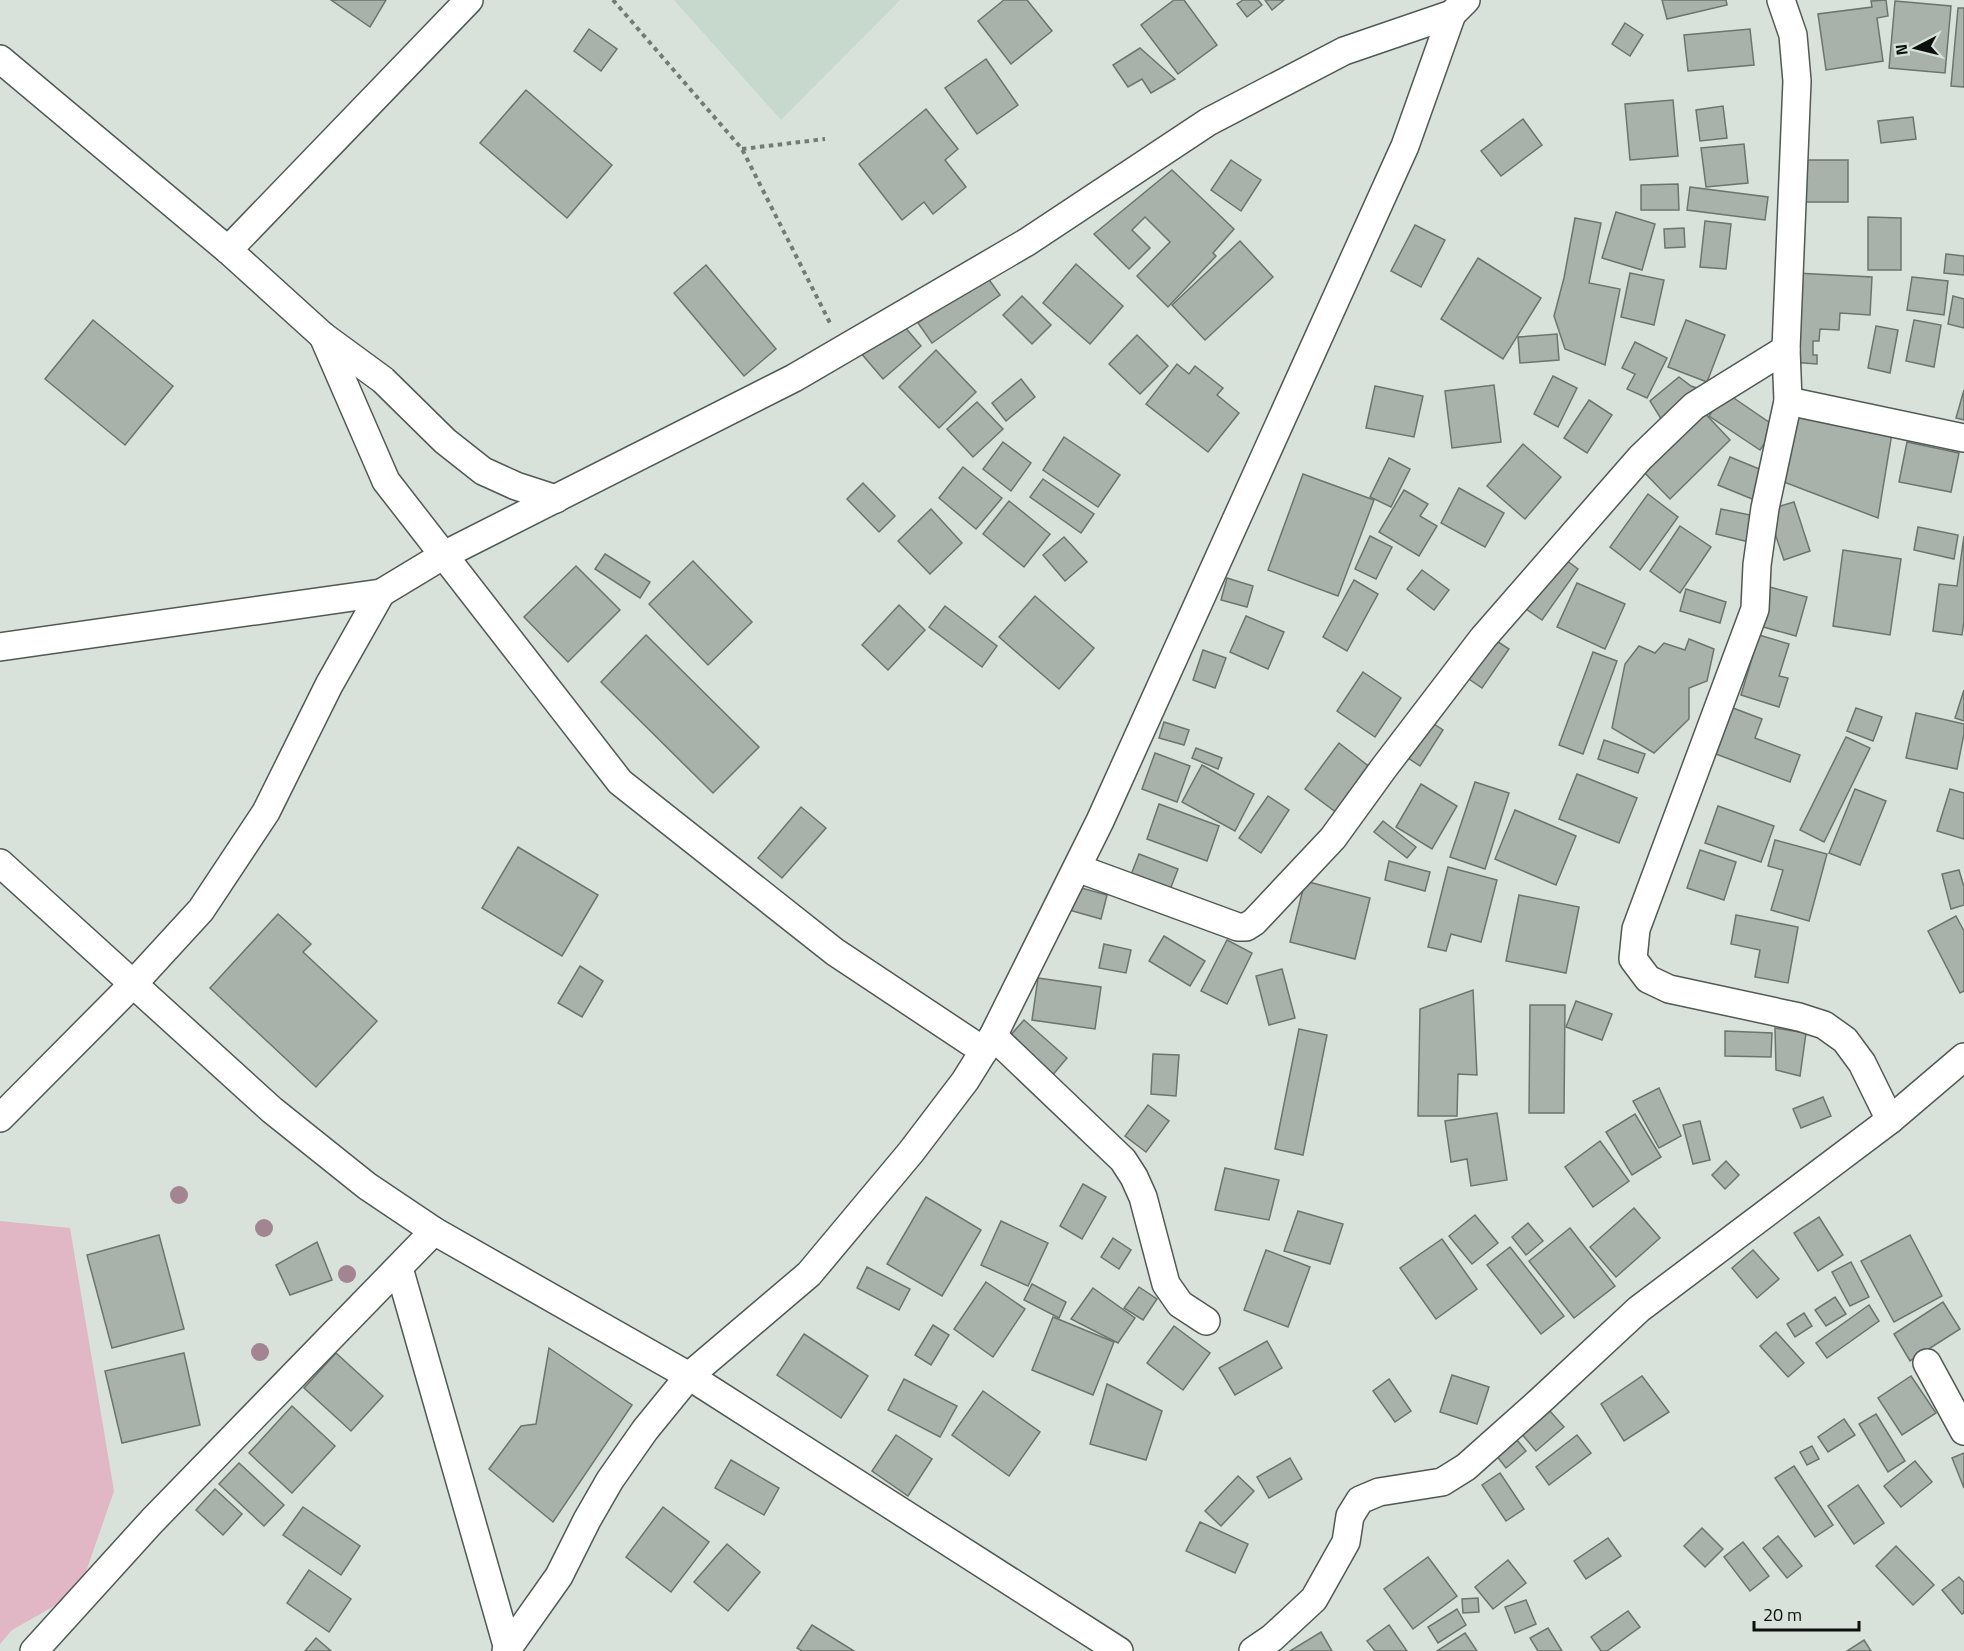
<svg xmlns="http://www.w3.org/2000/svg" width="1964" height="1651" viewBox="0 0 1964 1651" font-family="'Titillium Web',sans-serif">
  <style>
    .built { fill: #c7d8cc }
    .green { fill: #e1b7c6 }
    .building { fill: #a8b2ab; stroke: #6b756e; stroke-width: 1.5 }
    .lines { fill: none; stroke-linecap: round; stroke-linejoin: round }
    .minor-casing { stroke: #505953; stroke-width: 30 }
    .path { stroke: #747b76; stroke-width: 4; stroke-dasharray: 4.5 4.5; stroke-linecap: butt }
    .minor { stroke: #fff; stroke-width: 27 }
    .tree { fill: #a38491 }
  </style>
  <rect width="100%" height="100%" fill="#d8e2db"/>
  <polygon class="built" points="674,0 900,0 781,120"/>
  <polygon class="green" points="0,1221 70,1228 114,1491 79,1592 12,1630 0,1644"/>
  <g class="building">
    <polygon points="331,0 386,0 370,27"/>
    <polygon points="1004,0 1027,0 1052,31 1011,64 978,21"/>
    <polygon points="1174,0 1184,0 1217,45 1178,74 1141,25"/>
    <polygon points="1243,0 1258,0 1262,5 1247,17 1237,4"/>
    <polygon points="1265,0 1284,0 1272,10"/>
    <polygon points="1662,0 1726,0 1727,5 1667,19"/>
    <polygon points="1886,0 1888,16 1877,18 1883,61 1826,70 1818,14 1872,7 1871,1"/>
    <polygon points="1895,1 1951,6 1945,73 1889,68"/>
    <polygon points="1958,8 1964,8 1964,87 1951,86"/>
    <polygon points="1625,23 1643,35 1630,56 1612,44"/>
    <polygon points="589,29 617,49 601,71 574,51"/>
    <polygon points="1750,29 1754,65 1688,71 1684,35"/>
    <polygon points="1140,48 1175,79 1151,93 1142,79 1128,87 1113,65"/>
    <polygon points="986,59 1018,105 977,134 945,88"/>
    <polygon points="526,90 612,165 567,218 480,143"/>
    <polygon points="1673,100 1678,156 1630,160 1625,104"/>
    <polygon points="1723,106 1727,138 1700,141 1696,110"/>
    <polygon points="926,109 958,149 945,160 966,187 933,214 924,202 902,220 859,164"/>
    <polygon points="1913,117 1916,139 1881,143 1878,121"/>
    <polygon points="1523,119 1542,145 1501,176 1481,151"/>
    <polygon points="1744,144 1748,183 1706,187 1701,148"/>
    <polygon points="1231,160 1261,180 1241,211 1211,190"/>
    <rect x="1801" y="160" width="47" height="42"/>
    <polygon points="1172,170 1234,229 1213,253 1216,256 1168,307 1137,276 1170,242 1145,217 1132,230 1150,248 1129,269 1094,234"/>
    <polygon points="1678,184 1679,210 1641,210 1641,185"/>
    <polygon points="1690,187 1768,197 1765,220 1687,210"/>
    <polygon points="1616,212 1655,224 1642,270 1602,258"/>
    <polygon points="1868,217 1901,218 1901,270 1868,270"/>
    <polygon points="1575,218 1601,223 1589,283 1620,289 1605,365 1565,349 1554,316 1564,278"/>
    <polygon points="1705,221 1731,224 1726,269 1700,267"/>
    <polygon points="1415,225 1445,240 1421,287 1391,271"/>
    <polygon points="1684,228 1685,247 1665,248 1664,229"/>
    <polygon points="1240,241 1273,277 1205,340 1172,305"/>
    <polygon points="1946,254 1964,256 1964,275 1944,273"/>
    <polygon points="1478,258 1541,298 1503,359 1441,319"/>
    <polygon points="1076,264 1123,306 1090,344 1043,303"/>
    <polygon points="706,265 776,349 744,376 674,293"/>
    <polygon points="1630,273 1664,280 1654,325 1621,317"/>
    <polygon points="1796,273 1872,277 1870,315 1840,313 1839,330 1820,329 1819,341 1813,341 1813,355 1817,355 1817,364 1791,362"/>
    <polygon points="985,274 1000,295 932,343 918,323"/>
    <polygon points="1912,277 1948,281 1944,315 1907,310"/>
    <polygon points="1022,296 1051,325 1032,344 1003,315"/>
    <polygon points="1953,296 1964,299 1964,328 1948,324"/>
    <polygon points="898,319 921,346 883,379 860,352"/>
    <polygon points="93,320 173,386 125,445 45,379"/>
    <polygon points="1686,320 1725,335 1707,382 1668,367"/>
    <polygon points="1914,320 1941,325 1934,367 1906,361"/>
    <polygon points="1876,326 1898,330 1890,373 1868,368"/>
    <polygon points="1557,334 1559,360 1520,363 1518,337"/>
    <polygon points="1137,335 1168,366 1140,394 1109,364"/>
    <polygon points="1635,342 1667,358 1647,398 1627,389 1635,374 1622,368"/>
    <polygon points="936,350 976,392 939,428 899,387"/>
    <polygon points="1177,364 1189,374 1195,366 1223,388 1217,395 1239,413 1208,452 1146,404"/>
    <polygon points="1553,376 1577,388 1558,427 1534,414"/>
    <polygon points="1679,377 1691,386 1712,393 1663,422 1650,401"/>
    <polygon points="1021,379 1035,397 1006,421 992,403"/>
    <polygon points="1494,385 1501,442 1452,448 1445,391"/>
    <polygon points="1375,386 1423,396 1414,437 1366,428"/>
    <polygon points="1964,390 1964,420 1956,418"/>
    <polygon points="1725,392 1776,427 1760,450 1709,416"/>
    <polygon points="1589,400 1612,415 1587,453 1564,438"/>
    <polygon points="977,402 1003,429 973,457 947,429"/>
    <polygon points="1700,408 1730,440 1670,499 1640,468"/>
    <polygon points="1795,417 1892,433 1878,518 1784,482"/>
    <polygon points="1064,437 1120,475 1098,507 1043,470"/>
    <polygon points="1003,442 1031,463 1011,491 983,469"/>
    <polygon points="1907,442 1959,453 1951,492 1899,482"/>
    <polygon points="1523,444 1561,477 1525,519 1487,486"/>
    <polygon points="1730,457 1769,473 1757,501 1718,485"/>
    <polygon points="1389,458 1410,469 1391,507 1370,497"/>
    <polygon points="963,467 1002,498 976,529 939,498"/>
    <polygon points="1303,474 1374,500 1338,596 1268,570"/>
    <polygon points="1043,479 1094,514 1081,533 1030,497"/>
    <polygon points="863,483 895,516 879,532 847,499"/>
    <polygon points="1459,488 1504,513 1485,547 1441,523"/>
    <polygon points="1404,490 1428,504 1420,516 1437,526 1419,556 1379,532"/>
    <polygon points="1648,494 1678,517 1640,570 1610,547"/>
    <polygon points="1009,501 1050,534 1024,567 983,534"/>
    <polygon points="1794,502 1810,551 1784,560 1767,510"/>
    <polygon points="931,509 962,543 930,574 898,541"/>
    <polygon points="1721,509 1755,516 1749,542 1716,534"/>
    <polygon points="1680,526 1711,547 1680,593 1650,571"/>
    <polygon points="1918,527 1958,535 1954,559 1914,550"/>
    <polygon points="1370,536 1392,547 1376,579 1355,569"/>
    <polygon points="1964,536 1964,621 1962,635 1933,631 1939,584 1957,586"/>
    <polygon points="1064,537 1087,562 1065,581 1043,555"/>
    <polygon points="1843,550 1901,559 1890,635 1833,626"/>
    <polygon points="605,554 650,582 640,598 595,569"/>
    <polygon points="1559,555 1578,569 1542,620 1523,607"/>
    <polygon points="693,561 752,622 708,665 649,604"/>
    <polygon points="576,566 620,610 568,662 524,617"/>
    <polygon points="1422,570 1449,590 1434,610 1407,589"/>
    <polygon points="1227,578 1253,586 1247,607 1221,600"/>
    <polygon points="1354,580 1378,594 1347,651 1323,637"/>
    <polygon points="1577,583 1625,604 1605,649 1557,627"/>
    <polygon points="1766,586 1807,597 1796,636 1756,625"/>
    <polygon points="1686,589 1726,602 1720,623 1680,611"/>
    <polygon points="1035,596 1094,648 1059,689 999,637"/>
    <polygon points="899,605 925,630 888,670 862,645"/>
    <polygon points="945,606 997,646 982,667 929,627"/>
    <polygon points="1246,616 1284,632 1268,669 1230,652"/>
    <polygon points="646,635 759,747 713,793 601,682"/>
    <polygon points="1759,635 1789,644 1779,676 1788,678 1779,707 1741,695"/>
    <polygon points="1489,636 1509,649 1482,688 1463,675"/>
    <polygon points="1689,639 1714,649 1707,681 1689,688 1689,719 1654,753 1612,728 1625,664 1639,646 1655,653 1664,643 1685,650"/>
    <polygon points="1203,650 1226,658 1215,688 1193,680"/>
    <polygon points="1593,652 1617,661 1583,754 1559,745"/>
    <polygon points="1363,672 1401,698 1375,737 1337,711"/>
    <polygon points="1964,690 1964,721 1955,718"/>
    <polygon points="1733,708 1762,719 1755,738 1800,755 1790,782 1716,754"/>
    <polygon points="1856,708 1882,717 1873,741 1847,731"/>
    <polygon points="1916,713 1964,724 1964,734 1957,769 1906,758"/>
    <polygon points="1425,718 1443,730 1420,766 1402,754"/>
    <polygon points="1164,722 1189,730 1184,745 1159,738"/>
    <polygon points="1846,737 1870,748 1824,842 1800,830"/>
    <polygon points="1604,740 1645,754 1638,773 1598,759"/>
    <polygon points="1339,743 1371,768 1337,813 1305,789"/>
    <polygon points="1196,748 1222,758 1218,769 1192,758"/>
    <polygon points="1155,753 1190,766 1177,802 1142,789"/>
    <polygon points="1202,765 1254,794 1235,831 1182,802"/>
    <polygon points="1577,774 1637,798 1619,843 1559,819"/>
    <polygon points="1475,782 1509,793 1485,869 1450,857"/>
    <polygon points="1421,784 1457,806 1432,849 1396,827"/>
    <polygon points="1855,789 1886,801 1860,865 1829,853"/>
    <polygon points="1950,789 1964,793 1964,839 1937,831"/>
    <polygon points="1268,796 1289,810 1261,853 1239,838"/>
    <polygon points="1159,804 1219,826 1207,861 1147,839"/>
    <polygon points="1718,806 1774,826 1761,862 1705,843"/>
    <polygon points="801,807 826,828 782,878 758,858"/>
    <polygon points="1515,810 1576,836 1556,885 1495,859"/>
    <polygon points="1383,821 1416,847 1407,858 1374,832"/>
    <polygon points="1775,840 1827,854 1809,921 1771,910 1783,870 1768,866"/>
    <polygon points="518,847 598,895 562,956 482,908"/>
    <polygon points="1700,850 1736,862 1724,900 1687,888"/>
    <polygon points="1139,854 1178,869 1168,895 1129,880"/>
    <polygon points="1389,861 1430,872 1425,891 1385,880"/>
    <polygon points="1448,867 1497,880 1481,942 1451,934 1446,951 1428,947"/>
    <polygon points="1959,870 1964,887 1964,905 1951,909 1942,874"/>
    <polygon points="1305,881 1370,898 1355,959 1290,942"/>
    <polygon points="1074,886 1107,895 1101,919 1069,910"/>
    <polygon points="1519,895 1579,907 1566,973 1506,961"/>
    <polygon points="278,914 311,944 303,952 377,1021 316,1087 210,988"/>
    <polygon points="1736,915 1798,927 1788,983 1755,977 1760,950 1731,944"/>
    <polygon points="1956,916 1964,931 1964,991 1960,993 1928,931"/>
    <polygon points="1164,936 1205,961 1190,986 1149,961"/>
    <polygon points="1227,940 1252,953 1227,1004 1201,991"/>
    <polygon points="1104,944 1131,950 1126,973 1099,968"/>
    <polygon points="580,966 603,981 582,1017 558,1003"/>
    <polygon points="1282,969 1295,1018 1269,1025 1256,976"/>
    <polygon points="1038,978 1101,987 1095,1029 1032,1020"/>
    <polygon points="1473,990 1477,1075 1458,1074 1457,1116 1418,1116 1420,1009"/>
    <polygon points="1576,1001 1612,1014 1602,1040 1566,1027"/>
    <polygon points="1530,1005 1565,1005 1564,1113 1529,1113"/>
    <polygon points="1024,1020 1067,1058 1051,1077 1008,1038"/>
    <polygon points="1775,1028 1806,1033 1800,1076 1776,1070"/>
    <polygon points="1299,1029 1327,1035 1303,1155 1275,1149"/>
    <polygon points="1725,1031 1772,1033 1771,1057 1725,1056"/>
    <polygon points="1153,1054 1179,1055 1176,1096 1151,1094"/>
    <polygon points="1659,1088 1681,1136 1659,1148 1633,1101"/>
    <polygon points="1823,1097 1831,1116 1801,1128 1793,1109"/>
    <polygon points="1148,1105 1169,1121 1146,1152 1125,1136"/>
    <polygon points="1497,1113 1507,1180 1471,1186 1467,1159 1451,1162 1445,1121"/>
    <polygon points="1635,1114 1661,1157 1632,1175 1606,1132"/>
    <polygon points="1700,1121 1710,1160 1693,1164 1683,1125"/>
    <polygon points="1600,1141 1629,1181 1593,1207 1565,1167"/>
    <polygon points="1726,1161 1739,1175 1725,1189 1712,1175"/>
    <polygon points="1225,1168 1279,1180 1269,1220 1215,1210"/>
    <polygon points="1083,1184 1106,1197 1082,1239 1060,1226"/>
    <polygon points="926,1197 981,1230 942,1296 887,1264"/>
    <polygon points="1634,1208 1660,1238 1616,1277 1590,1247"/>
    <polygon points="1298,1211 1343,1224 1330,1264 1284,1251"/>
    <polygon points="1475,1215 1498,1243 1472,1264 1449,1236"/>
    <polygon points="1819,1217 1843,1255 1818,1271 1794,1233"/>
    <polygon points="1001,1221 1048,1243 1028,1286 981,1265"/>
    <polygon points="1528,1223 1543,1241 1526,1255 1512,1237"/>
    <polygon points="1570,1228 1615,1286 1574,1318 1529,1261"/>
    <polygon points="159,1235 184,1329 112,1348 87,1255"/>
    <polygon points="1910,1235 1942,1296 1894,1322 1861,1261"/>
    <polygon points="1113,1238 1131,1250 1119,1269 1101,1257"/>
    <polygon points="1442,1239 1477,1289 1436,1319 1400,1268"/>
    <polygon points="317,1242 332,1280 290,1295 276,1265"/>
    <polygon points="1510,1247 1564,1316 1541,1334 1487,1265"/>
    <polygon points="1266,1250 1310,1267 1288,1327 1244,1310"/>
    <polygon points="1753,1250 1779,1279 1757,1298 1732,1268"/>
    <polygon points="1851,1262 1869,1297 1850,1306 1832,1272"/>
    <polygon points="867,1267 910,1289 899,1310 857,1288"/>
    <polygon points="986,1282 1025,1309 993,1357 954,1329"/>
    <polygon points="1032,1284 1066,1302 1059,1318 1024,1300"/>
    <polygon points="1139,1287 1157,1299 1143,1320 1124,1308"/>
    <polygon points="1093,1288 1135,1318 1118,1343 1071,1319"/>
    <polygon points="1835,1297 1846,1314 1826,1326 1815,1310"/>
    <polygon points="1943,1302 1960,1329 1910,1361 1894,1334"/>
    <polygon points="1869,1305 1879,1321 1827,1358 1816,1343"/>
    <polygon points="1804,1313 1812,1326 1795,1337 1787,1324"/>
    <polygon points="1053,1317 1114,1342 1093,1395 1032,1370"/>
    <polygon points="933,1325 949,1335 931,1365 915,1355"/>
    <polygon points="1174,1326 1210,1353 1183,1390 1147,1363"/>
    <polygon points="1776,1332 1804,1363 1788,1377 1760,1346"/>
    <polygon points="804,1334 868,1376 841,1418 777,1375"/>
    <polygon points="1267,1341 1282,1368 1235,1395 1219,1368"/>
    <polygon points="549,1348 632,1405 553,1522 489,1469 521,1426 536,1424"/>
    <polygon points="184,1353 200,1425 122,1443 105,1371"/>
    <polygon points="336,1353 383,1396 351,1431 304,1388"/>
    <polygon points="1452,1375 1489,1387 1477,1424 1440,1412"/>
    <polygon points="1642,1376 1669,1412 1624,1441 1601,1404"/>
    <polygon points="1911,1376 1936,1413 1902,1435 1878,1398"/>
    <polygon points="904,1379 957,1406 940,1437 888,1410"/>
    <polygon points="1389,1379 1411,1411 1395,1422 1373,1391"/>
    <polygon points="1107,1384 1162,1411 1146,1460 1090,1444"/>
    <polygon points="983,1391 1040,1432 1009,1476 952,1435"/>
    <polygon points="292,1406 335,1446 292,1493 249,1453"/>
    <polygon points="1549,1410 1564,1427 1536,1451 1521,1433"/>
    <polygon points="1876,1414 1905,1461 1888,1472 1859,1424"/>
    <polygon points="1844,1419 1855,1435 1828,1452 1818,1437"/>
    <polygon points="1512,1434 1526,1451 1506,1468 1493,1451"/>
    <polygon points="896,1435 932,1459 908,1496 872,1471"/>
    <polygon points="1577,1435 1591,1453 1549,1485 1536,1467"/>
    <polygon points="1812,1446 1819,1459 1807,1465 1800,1452"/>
    <polygon points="1964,1453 1964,1488 1952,1458"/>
    <polygon points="1290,1458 1302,1479 1269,1498 1257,1477"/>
    <polygon points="731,1460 779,1488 764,1515 715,1488"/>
    <polygon points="1915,1461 1932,1482 1901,1507 1884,1486"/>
    <polygon points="239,1463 284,1505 264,1526 219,1484"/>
    <polygon points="1794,1466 1833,1525 1815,1537 1775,1478"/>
    <polygon points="1500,1473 1524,1509 1506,1521 1482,1485"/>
    <polygon points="1238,1476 1254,1491 1221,1526 1205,1511"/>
    <polygon points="1858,1485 1884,1523 1854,1544 1828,1506"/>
    <polygon points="215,1489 242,1514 223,1535 196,1510"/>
    <polygon points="303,1507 360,1546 341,1575 283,1535"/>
    <polygon points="663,1507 709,1542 671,1592 626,1557"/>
    <polygon points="1200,1522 1248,1544 1235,1573 1186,1551"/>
    <polygon points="1702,1528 1723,1549 1705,1567 1684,1546"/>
    <polygon points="1778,1536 1802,1566 1787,1578 1763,1548"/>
    <polygon points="1608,1538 1621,1556 1586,1579 1574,1561"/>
    <polygon points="1743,1542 1769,1576 1750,1591 1724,1557"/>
    <polygon points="727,1544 760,1572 728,1611 694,1582"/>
    <polygon points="1896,1546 1934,1585 1913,1605 1876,1566"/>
    <polygon points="1428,1557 1457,1596 1413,1629 1384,1589"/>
    <polygon points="1508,1560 1526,1583 1493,1609 1475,1587"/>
    <polygon points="309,1570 351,1599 329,1632 287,1603"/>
    <polygon points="1959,1577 1964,1582 1964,1613 1962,1614 1942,1590"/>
    <polygon points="1478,1598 1479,1612 1463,1613 1462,1599"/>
    <polygon points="1526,1600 1536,1624 1515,1633 1505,1607"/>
    <polygon points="1457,1609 1466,1625 1438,1643 1428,1627"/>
    <polygon points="1628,1611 1640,1627 1607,1651 1601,1651 1591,1637"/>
    <polygon points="812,1625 854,1651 802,1651 797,1648"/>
    <polygon points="1389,1625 1407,1651 1375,1651 1367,1641"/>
    <polygon points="1548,1628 1562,1651 1538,1651 1530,1638"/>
    <polygon points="1321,1632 1332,1651 1290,1651"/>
    <polygon points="1465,1633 1477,1651 1437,1651"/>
    <polygon points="316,1638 331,1651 305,1651"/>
    <polygon points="1864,1640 1871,1651 1847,1651"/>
  </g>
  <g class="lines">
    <g class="minor-casing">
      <g id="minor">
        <polyline points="1781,0 1793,35 1797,81 1786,349 1788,401 1765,508 1757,565 1755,609 1636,929 1633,959 1648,979 1669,989 1799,1017 1824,1025 1845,1040 1862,1063 1890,1120"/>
        <polyline points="0,59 228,250 323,336 383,380 445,441 483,471 516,486 556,499"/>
        <polyline points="228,250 469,0"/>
        <polyline points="323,336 386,481 620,782 835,952 984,1051"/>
        <polyline points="1788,401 1964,438"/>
        <polyline points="0,647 381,593 444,555 794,378 1027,242 1208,122 1344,51 1452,14 1466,0"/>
        <polyline points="0,863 272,1110 367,1186 434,1231 689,1376 1119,1651"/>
        <polyline points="1077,868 1238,927 1246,927 1254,922 1333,838 1383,769 1483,638 1640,458 1694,406 1786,349"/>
        <polyline points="993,1036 1123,1160 1134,1177 1143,1197 1166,1284 1180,1304 1206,1321"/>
        <polyline points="0,1118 134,983 201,910 266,812 329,685 381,593"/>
        <polyline points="399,1268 508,1649"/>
        <polyline points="1927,1363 1964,1431"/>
        <polyline points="34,1651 152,1521 434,1231"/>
        <polyline points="506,1651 559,1576 587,1520 610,1480 645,1430 689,1376 809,1274 911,1152 965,1081 993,1036 1100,821 1405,146 1452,14"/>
        <polyline points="1253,1651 1272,1638 1314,1599 1346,1542 1350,1516 1360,1500 1379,1492 1442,1482 1466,1467 1540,1401 1639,1309 1890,1120 1964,1057"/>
      </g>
    </g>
    <g class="path">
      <polyline points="613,0 742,149 830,323"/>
      <polyline points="742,149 825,139"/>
    </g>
    <use href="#minor" class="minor"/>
  </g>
  <g class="tree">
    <circle cx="179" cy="1195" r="9"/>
    <circle cx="264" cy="1228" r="9"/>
    <circle cx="347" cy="1274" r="9"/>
    <circle cx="260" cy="1352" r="9"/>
  </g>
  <g transform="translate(1916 48) rotate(263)" stroke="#d8e2db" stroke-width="4.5" paint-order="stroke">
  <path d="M0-4.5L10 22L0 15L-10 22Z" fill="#0c0f0d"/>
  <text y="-9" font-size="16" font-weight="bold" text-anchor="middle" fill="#0c0f0d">N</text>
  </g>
  <path d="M1754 1621v9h105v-9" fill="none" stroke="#0c0f0d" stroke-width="3"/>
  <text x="1763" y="1621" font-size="18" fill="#0c0f0d" stroke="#d8e2db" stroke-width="4.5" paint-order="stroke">20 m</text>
</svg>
